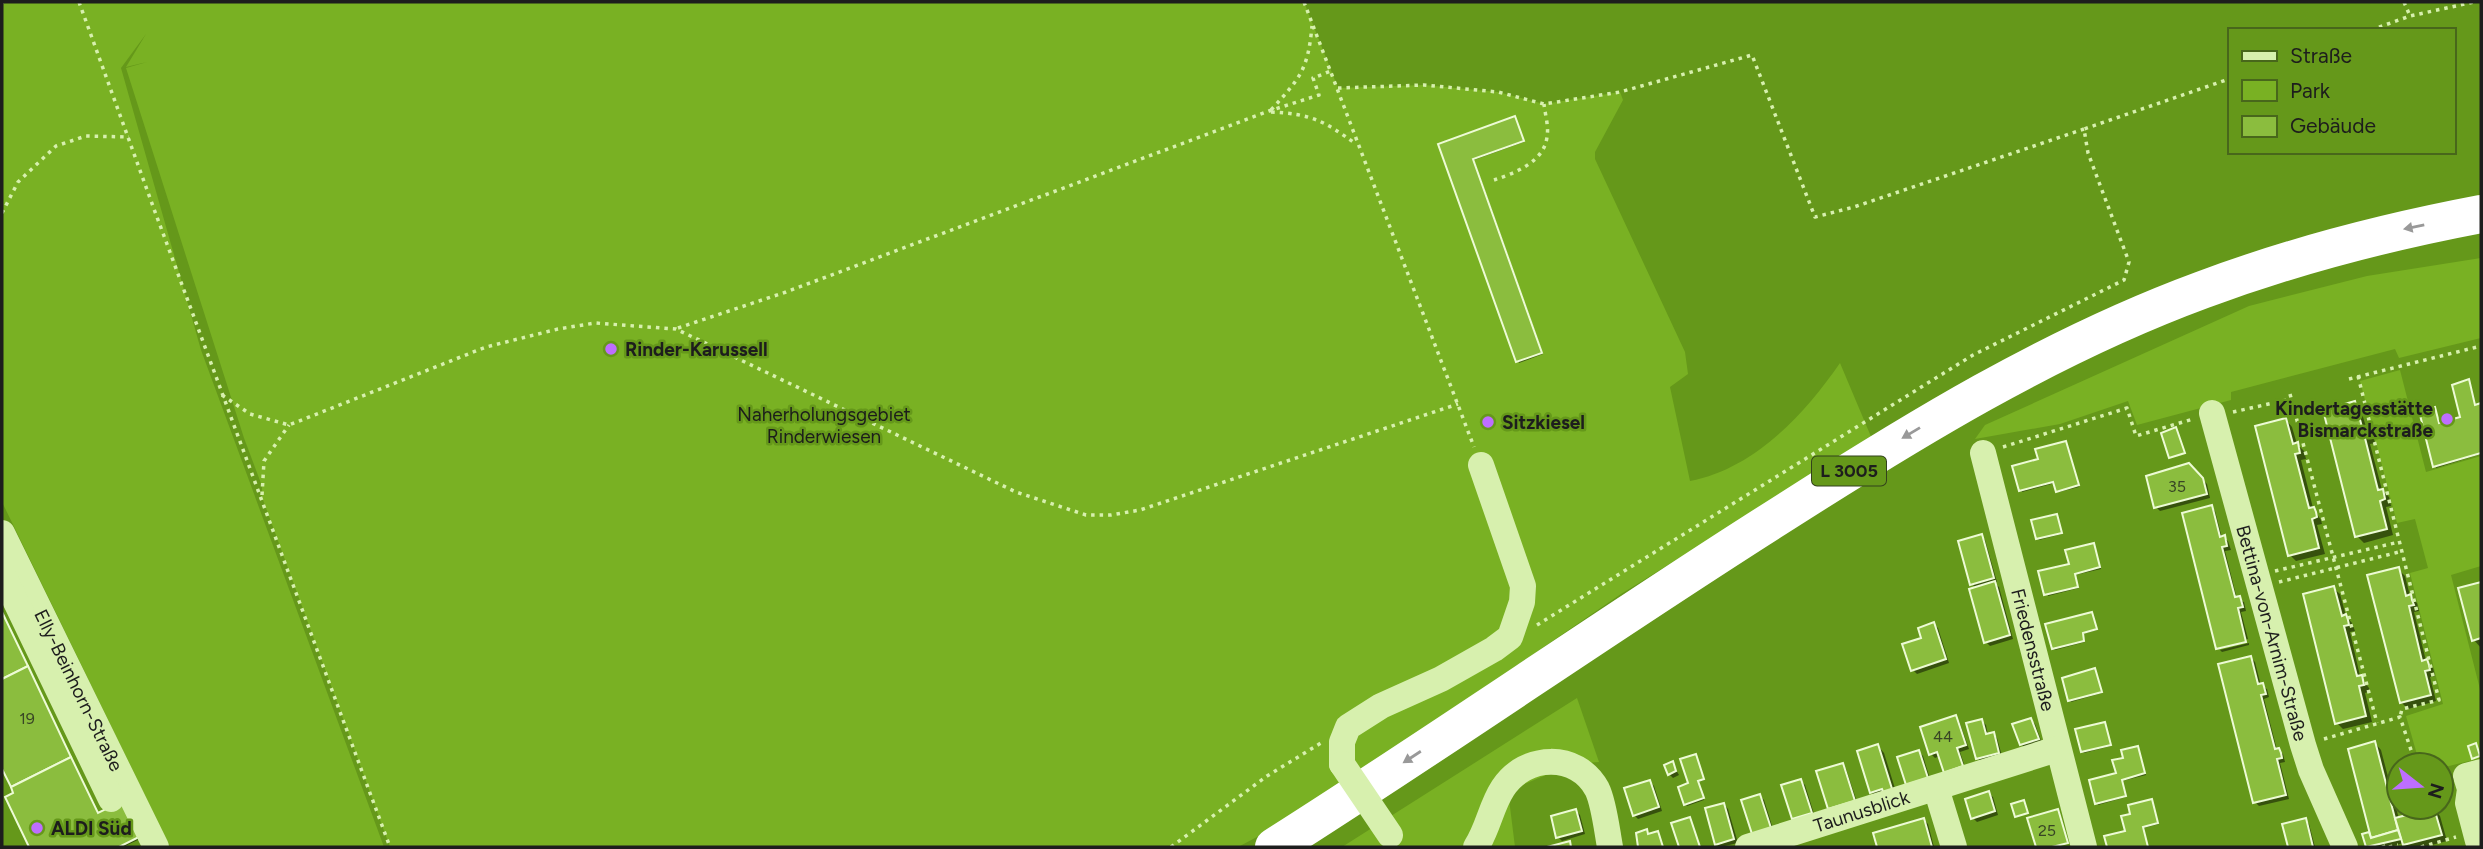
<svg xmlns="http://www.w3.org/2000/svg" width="2483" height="849" viewBox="0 0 2483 849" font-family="Figtree,sans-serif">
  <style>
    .green { fill: #79b123 }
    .shadow { fill: #0007 }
    .building { fill: #8bbd3e; stroke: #edfbd5; stroke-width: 2 }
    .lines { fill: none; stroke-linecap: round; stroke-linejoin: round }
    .path { stroke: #d7f0ae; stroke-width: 3.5; stroke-dasharray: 3.5 5; stroke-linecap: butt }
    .minor { stroke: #d7f0ae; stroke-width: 26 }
    .highway { stroke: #fff; stroke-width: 38 }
    .minor-bridge { stroke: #d7f0ae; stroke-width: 26 }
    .oneway { fill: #999 }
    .poi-dot { fill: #be6eff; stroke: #65981a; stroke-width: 2.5 }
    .labels { text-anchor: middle; stroke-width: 5; stroke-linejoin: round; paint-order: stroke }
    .number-label { font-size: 16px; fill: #384525 }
    .shield { fill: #65981a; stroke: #33421c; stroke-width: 2 }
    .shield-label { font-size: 18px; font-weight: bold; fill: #1d1d1d }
    .poi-label { font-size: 19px; font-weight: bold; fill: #1d1d1d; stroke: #65981a; text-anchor: start }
    .park-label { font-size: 19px; fill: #1c1d1b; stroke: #65981a }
    .street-label { font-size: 19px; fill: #1d1d1d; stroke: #65981a }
  </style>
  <rect width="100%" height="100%" fill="#65981a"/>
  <g class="green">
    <path d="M 2,2 L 1304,2 L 1338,88 L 1424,85 L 1498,92 L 1544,104 L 1620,92 L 1623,100 L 1595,152 L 1595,159 L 1685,352 L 1688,374 L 1670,387 L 1690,481 C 1754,469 1804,415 1840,363 L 1872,439 L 1621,594 L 1300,814 L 1238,847 L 390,847 L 262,497 L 262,486 L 244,438 L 126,68 L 147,62 L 126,67 L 146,34 L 121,68 L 201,350 L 384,847 L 170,847 L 2,502 Z"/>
    <polygon points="2481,258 2481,338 2399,358 2395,349 2231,392 2231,400 2137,425 2128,401 2060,424 1975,439 1985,425 2249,306 2367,276"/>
    <polygon points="2400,370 2426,472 2481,456 2481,566 2451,575 2481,693 2481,758 2441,768 2441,765 2420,765 2406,716 2443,704 2410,573 2428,568 2415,519 2397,523 2360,381"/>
    <polygon points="1577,698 1599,762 1572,764 1508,791 1515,847 1342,847"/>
  </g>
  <g class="shadow">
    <polygon points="1515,118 1524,142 1474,160 1543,354 1519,363 1440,145"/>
    <polygon points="2469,381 2476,406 2481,405 2481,454 2436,468 2439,425 2462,418"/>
    <polygon points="2355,403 2361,410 2366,427 2373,435 2375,443 2370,444 2382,490 2389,497 2391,506 2386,507 2393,535 2364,543 2357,536"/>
    <polygon points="2286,420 2292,427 2297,444 2304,451 2306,459 2301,460 2313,508 2321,520 2322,524 2317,525 2325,554 2296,561 2290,555"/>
    <polygon points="2067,444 2079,487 2059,492 2055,483 2022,492 2014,468 2040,460"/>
    <polygon points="2188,465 2207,484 2210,498 2160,511 2156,507"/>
    <polygon points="2211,507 2215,511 2222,538 2228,541 2231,550 2225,551 2237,599 2244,602 2246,611 2241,612 2248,639 2218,648 2184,514"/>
    <polygon points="2057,516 2062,534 2039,540 2037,538"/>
    <polygon points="1981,536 1985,540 1997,582 1994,583 1999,587 2013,639 1990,646 1986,642 1976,588 1972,584"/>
    <polygon points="2094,545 2101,569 2075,575 2079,588 2048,596 2040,573 2071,565"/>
    <polygon points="2398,569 2405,576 2410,596 2417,603 2419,611 2414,612 2426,661 2433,668 2435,676 2430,677 2436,701 2408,709 2401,702"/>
    <polygon points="2481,584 2481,648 2474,640 2460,589"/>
    <polygon points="2333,588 2340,594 2346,616 2352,623 2355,631 2350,632 2360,676 2369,688 2370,691 2365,693 2372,722 2343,729 2337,723"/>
    <polygon points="2,612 99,815 142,838 123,847 31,847 7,798 16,794 2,766"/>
    <polygon points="2093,615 2097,630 2083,634 2085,642 2055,650 2053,649"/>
    <polygon points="1933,624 1938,628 1949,663 1917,674 1913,670 1923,639"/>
    <polygon points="2249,643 2249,645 2222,652 2220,650"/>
    <polygon points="2251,658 2255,662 2261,686 2267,689 2269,697 2264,699 2277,750 2283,754 2285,762 2280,763 2289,799 2259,806 2255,802"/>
    <polygon points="2095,670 2102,693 2071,702 2070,700"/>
    <polygon points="1955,717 1959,721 1969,749 1960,752 1964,764 1945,770 1940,756 1935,758 1931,754"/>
    <polygon points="2031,720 2035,724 2042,743 2025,748 2021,744"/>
    <polygon points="1982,721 1986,725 1988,735 1993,734 1997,738 2002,756 1982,762 1977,758"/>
    <polygon points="2105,724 2111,746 2084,753 2082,751"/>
    <polygon points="2375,743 2381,750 2399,819 2434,809 2440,816 2447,841 2424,847 2407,847 2403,843 2390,847 2368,847 2364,836 2369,834 2373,838"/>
    <polygon points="1878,746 1884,753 1898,798 1878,799 1871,792"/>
    <polygon points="2138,748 2146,775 2122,781 2126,797 2098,805 2097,803 2118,775 2125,759"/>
    <polygon points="1919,752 1923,756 1931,782 1912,788"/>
    <polygon points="1697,757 1704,780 1698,782 1704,800 1687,806 1685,804"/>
    <polygon points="1672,763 1679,775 1673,778 1669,774"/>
    <polygon points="1842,765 1846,769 1858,805 1830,808"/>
    <polygon points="1801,781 1805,785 1815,817 1798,823 1794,818 1784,786"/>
    <polygon points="1650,782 1654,786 1662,811 1638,819 1634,815"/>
    <polygon points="1988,793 1993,797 1998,815 1977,822 1973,818"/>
    <polygon points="1760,796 1764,800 1774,832 1757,838"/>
    <polygon points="2152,801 2159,824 2144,828 2148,847 2109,847 2106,837 2127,832 2133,815"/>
    <polygon points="1724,804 1728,809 1738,843 1720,847 1716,844"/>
    <polygon points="1576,811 1580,815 1585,834 1562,841 1558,837"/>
    <polygon points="1924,820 1928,824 1934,847 1879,847 1875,834"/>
    <polygon points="2305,820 2309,824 2315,847 2289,847 2284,825"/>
  </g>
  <g class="building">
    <polygon points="1515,116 1524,141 1473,159 1542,353 1516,362 1438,144"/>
    <polygon points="2469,379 2475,405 2481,403 2481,453 2433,467 2419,411 2435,407 2439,423 2460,417 2452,385"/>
    <polygon points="2355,401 2362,427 2367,426 2370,436 2365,438 2378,490 2383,489 2385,499 2380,501 2387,529 2355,537 2323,410"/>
    <polygon points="2286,418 2293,444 2298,442 2299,448 2300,453 2295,454 2309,508 2314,507 2316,512 2317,517 2312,519 2319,548 2288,556 2255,426"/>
    <polygon points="2176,427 2185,453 2169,458 2161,433"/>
    <polygon points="2066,441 2079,485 2056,492 2053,482 2019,491 2012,466 2038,459 2035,449"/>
    <polygon points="2189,463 2203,478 2207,494 2154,508 2146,476"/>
    <polygon points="2212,505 2220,537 2225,535 2226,541 2227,546 2222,547 2235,597 2240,596 2243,607 2238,608 2246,642 2216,649 2182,513"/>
    <polygon points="2057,514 2062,533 2036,539 2031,520"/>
    <polygon points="1982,534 1994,578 1970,585 1958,541"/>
    <polygon points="2094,543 2100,567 2075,574 2078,587 2044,595 2038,571 2069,564 2065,550"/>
    <polygon points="2399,567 2406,596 2411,594 2412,600 2414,605 2409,606 2422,661 2427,659 2429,665 2430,670 2425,671 2431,695 2400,703 2367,575"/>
    <polygon points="1995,581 2010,635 1984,643 1969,589"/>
    <polygon points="2481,582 2481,638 2472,641 2458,588"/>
    <polygon points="2334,586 2342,616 2346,614 2348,620 2349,625 2344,626 2357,676 2362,675 2364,685 2359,686 2366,716 2335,724 2303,594"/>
    <polygon points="2,612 28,666 2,679"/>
    <polygon points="2092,612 2097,629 2083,633 2084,641 2052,649 2045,624"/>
    <polygon points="1934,622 1946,659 1911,671 1902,644 1921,638 1918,628"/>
    <polygon points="2251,656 2258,684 2263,683 2266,694 2261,695 2275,749 2279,748 2281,753 2282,758 2277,759 2286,795 2253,803 2218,664"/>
    <polygon points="28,666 71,757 11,787 2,769 2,679"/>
    <polygon points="2095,668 2102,692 2068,701 2062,678"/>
    <polygon points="1956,715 1966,745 1957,748 1963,766 1944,773 1937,752 1929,755 1920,727"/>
    <polygon points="2031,718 2039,739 2020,745 2012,724"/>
    <polygon points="1982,719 1986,734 1994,732 1999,753 1976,759 1966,723"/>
    <polygon points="2105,722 2111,745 2081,752 2075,729"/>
    <polygon points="2375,741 2398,830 2371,838 2348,749"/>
    <polygon points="2476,743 2480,756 2472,759 2468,746"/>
    <polygon points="1878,744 1893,792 1884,794 1882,789 1870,793 1857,751"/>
    <polygon points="2138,746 2145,773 2122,780 2126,796 2095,804 2089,780 2116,773 2112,760 2123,758 2121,750"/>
    <polygon points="1919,750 1928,778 1906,785 1897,757"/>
    <polygon points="1696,754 1704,779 1698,781 1704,798 1684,805 1678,787 1688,783 1680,759"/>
    <polygon points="71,757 98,813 124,800 141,836 119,847 29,847 5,797 13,793 11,787"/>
    <polygon points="1673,761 1676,771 1668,775 1664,765"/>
    <polygon points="1843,763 1855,801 1828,809 1816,771"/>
    <polygon points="1801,779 1812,813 1792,819 1781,785"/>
    <polygon points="1650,780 1659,807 1633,816 1624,788"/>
    <polygon points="1989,791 1995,811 1971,819 1965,799"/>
    <polygon points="1760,794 1771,828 1752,834 1741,800"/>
    <polygon points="2152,799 2158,823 2143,827 2148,847 2107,847 2104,836 2125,831 2121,816 2130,814 2128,805"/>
    <polygon points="2024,800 2028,813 2015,817 2011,804"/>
    <polygon points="1724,803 1734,839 1715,845 1705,808"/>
    <polygon points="2434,808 2442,835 2403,845 2395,818"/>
    <polygon points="1576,809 1582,831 1556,838 1551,816"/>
    <polygon points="2058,809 2068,843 2052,847 2036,847 2027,818"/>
    <polygon points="1690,817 1700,847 1679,847 1671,823"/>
    <polygon points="1924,818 1932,847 1877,847 1873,833"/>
    <polygon points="2306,818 2313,847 2288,847 2282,824"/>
    <polygon points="1647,829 1648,834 1658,831 1663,847 1638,847 1636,833"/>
    <polygon points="2398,830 2401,839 2366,847 2362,834 2369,832 2371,838"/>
    <polygon points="1570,841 1571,847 1547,847"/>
  </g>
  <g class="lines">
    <g class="path">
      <polyline points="2,2 4,2"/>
      <polyline points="79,2 154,209 390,847"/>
      <polyline points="1304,2 1474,447"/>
      <polyline points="2404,2 2410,16"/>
      <polyline points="2371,30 2410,16 2474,2"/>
      <polyline points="1338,88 1424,85 1498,92 1544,104 1620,92 1752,55 1815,217 1854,207 2084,129"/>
      <path d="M 1271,110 C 1300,78 1308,70 1312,26"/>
      <path d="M 1271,112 C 1312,114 1324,121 1356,144"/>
      <path d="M 1494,180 C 1515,173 1544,162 1547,137 C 1549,127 1545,114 1544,104"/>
      <polyline points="2,213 18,182 56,146 86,136 129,137"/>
      <polyline points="678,328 786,292 1269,111 1319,95 1313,78 1331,71"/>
      <polyline points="2358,376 2439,700 2402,709 2400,717"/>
      <polyline points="2349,379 2481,346"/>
      <polyline points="2290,394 2377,723"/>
      <polyline points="222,395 250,414 289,425 486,347 558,329 595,323 676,329 1016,492 1086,515 1111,515 1140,510 1458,404"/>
      <polyline points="2233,412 2291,399"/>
      <polyline points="2003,447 2127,408 2136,436 2193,419"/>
      <polyline points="262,495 264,461 289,425"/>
      <polyline points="2275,571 2399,542"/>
      <polyline points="2279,582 2403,551"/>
      <polyline points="1537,625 1973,355 2124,280 2129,262 2088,153 2084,129 2229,79"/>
      <polyline points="2324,739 2400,717 2416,765"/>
      <polyline points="2383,845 2384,847"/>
      <polyline points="1171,847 1267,776 1321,743"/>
      <polyline points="2389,847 2398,845"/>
      <polyline points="2421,847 2456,837"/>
    </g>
    <g class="minor">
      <path id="s1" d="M 2212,413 L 2303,745 L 2311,770 L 2345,847"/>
      <path id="s2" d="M 1983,453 L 2084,847"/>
      <path id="s3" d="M 2,533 L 156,847"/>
      <polyline points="2,573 111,799"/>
      <polyline points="1342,764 1342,742 1348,727 1381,706 1441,679 1494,649 1510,637 1522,602 1523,586 1481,465"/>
      <polyline points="2481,772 2466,776 2470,789 2468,803 2478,841 2481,840"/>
      <polyline points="1936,788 1954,847"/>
      <path d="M 1476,847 C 1488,829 1491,806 1503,788 C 1525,754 1577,752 1597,789 C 1604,803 1607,831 1610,847"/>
      <path id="s4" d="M 1748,847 L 2057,749"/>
    </g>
    <path class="highway" d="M 1274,847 C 1443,740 1607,625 1776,518 C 1912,431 2050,346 2202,290 C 2293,256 2386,232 2481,214"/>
    <polyline class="minor-bridge" points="1342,764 1390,835"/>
  </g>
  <defs><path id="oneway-solid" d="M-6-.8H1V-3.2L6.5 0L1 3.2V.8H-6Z" transform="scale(1.75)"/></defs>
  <g class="oneway">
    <use href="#oneway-solid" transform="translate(2414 227) rotate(168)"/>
    <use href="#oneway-solid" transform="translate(1911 433) rotate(149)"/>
    <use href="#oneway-solid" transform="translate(1412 757) rotate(147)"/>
  </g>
  <g class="poi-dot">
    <circle cx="611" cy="349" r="7"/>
    <circle cx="2447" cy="419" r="7"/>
    <circle cx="1488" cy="422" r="7"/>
    <circle cx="37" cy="828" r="7"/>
  </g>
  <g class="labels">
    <g class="number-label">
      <text x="2177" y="492">35</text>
      <text x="27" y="724">19</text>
      <text x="1943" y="742">44</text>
      <text x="2047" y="836">25</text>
    </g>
    <rect class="shield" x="1812" y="456.5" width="74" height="29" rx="5"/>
    <g class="shield-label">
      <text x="1849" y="477">L 3005</text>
    </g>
    <g class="poi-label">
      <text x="625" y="356">Rinder-Karussell</text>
      <text x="2433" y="415" text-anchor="end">Kindertagesstätte<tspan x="2433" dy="22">Bismarckstraße</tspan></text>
      <text x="1502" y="429">Sitzkiesel</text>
      <text x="51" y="835">ALDI Süd</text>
    </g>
    <g class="park-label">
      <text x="824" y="421">Naherholungsgebiet<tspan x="824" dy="22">Rinderwiesen</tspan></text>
    </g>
    <g class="street-label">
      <text dy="7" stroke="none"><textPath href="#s1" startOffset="228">Bettina-von-Arnim-Straße</textPath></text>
      <text dy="7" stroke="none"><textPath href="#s2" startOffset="203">Friedensstraße</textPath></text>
      <text dy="7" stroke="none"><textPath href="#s3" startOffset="175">Elly-Beinhorn-Straße</textPath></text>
      <text dy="7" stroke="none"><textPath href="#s4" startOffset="119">Taunusblick</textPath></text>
    </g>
  </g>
  <rect width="2483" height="849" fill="none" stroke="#1d1d1d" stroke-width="7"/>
  <rect x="2228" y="28" width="228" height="126" fill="#65981a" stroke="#48671b" stroke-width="2"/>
  <rect x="2242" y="51" width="35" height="10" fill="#d7f0ae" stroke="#48671b" stroke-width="2"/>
  <text x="2290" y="63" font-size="21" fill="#1d1d1d">Straße</text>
  <rect x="2242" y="80" width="35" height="21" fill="#79b123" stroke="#48671b" stroke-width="2"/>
  <text x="2290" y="98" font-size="21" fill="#1d1d1d">Park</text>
  <rect x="2242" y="116" width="35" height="21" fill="#8bbd3e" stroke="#48671b" stroke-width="2"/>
  <text x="2290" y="133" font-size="21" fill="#1d1d1d">Gebäude</text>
  <g transform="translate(2420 786) rotate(107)"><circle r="33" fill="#65981a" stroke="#48671b" stroke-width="2"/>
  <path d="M0-5L12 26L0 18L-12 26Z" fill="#be6eff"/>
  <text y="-10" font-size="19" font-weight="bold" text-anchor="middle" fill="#1d1d1d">N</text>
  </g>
</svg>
